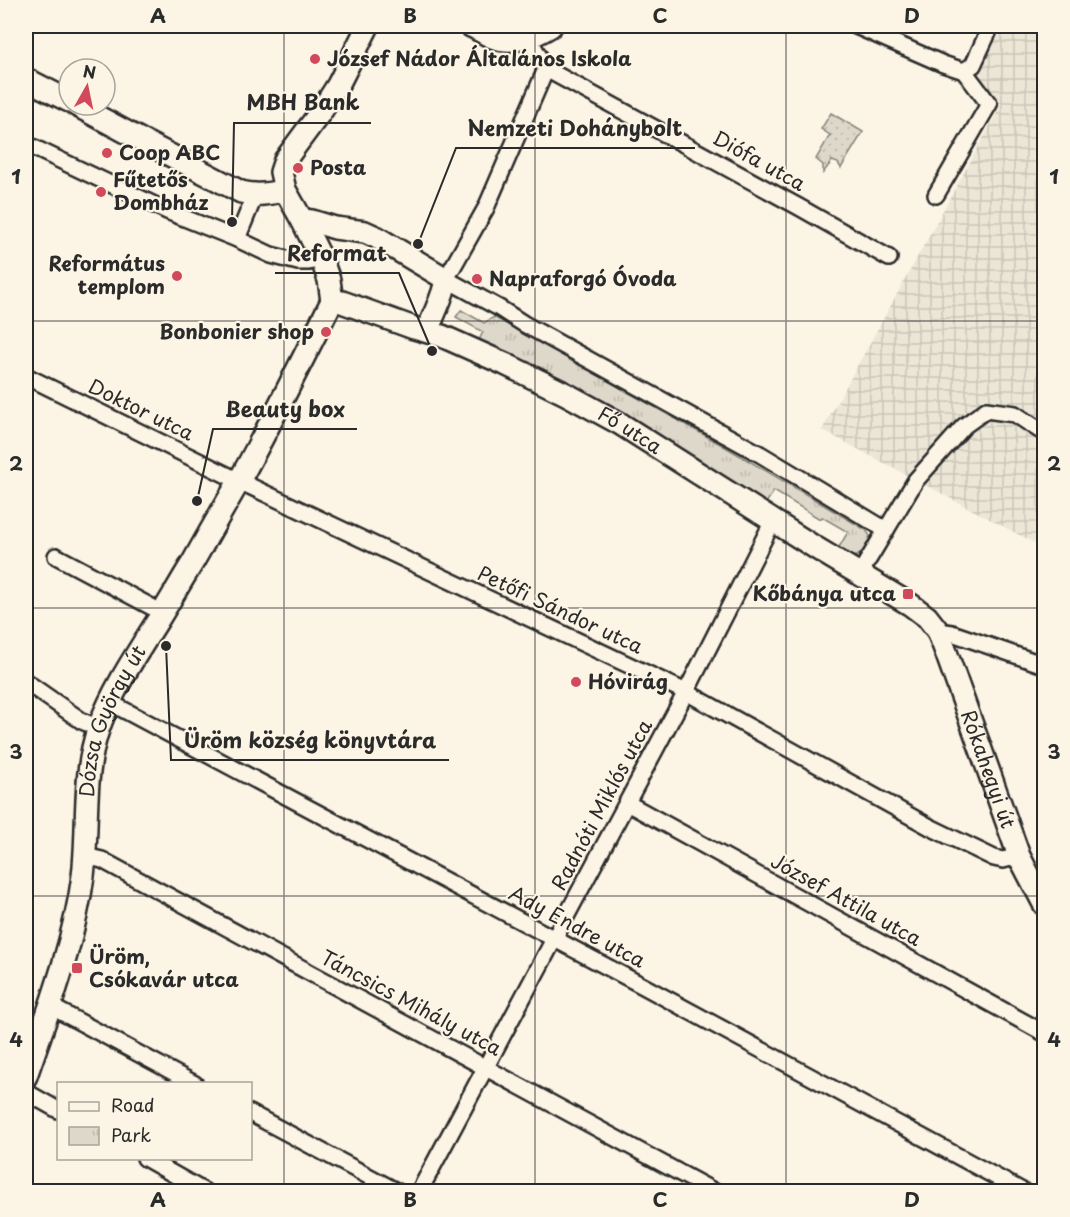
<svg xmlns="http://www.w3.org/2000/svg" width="1070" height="1217" viewBox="0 0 1070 1217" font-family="'Playpen Sans',sans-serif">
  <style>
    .industrial { fill: url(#industrial-grid) }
    .grass { fill: url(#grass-dots); stroke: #84827a; stroke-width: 1.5 }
    .park { fill: url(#park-tufts); stroke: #84827a; stroke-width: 1.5 }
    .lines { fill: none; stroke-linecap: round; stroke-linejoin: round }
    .street-casing { stroke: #2b2b2b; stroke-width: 20 }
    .secondary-casing { stroke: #2b2b2b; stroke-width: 26 }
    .street { stroke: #fcf5e5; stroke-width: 15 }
    .secondary { stroke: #fcf5e5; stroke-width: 21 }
    .grid { fill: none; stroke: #2b2b2b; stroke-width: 1.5; stroke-opacity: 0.55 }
    .poi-dot { fill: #d1495b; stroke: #fcf5e5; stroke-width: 2 }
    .labels { text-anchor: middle; stroke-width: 4.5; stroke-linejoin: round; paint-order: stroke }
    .poi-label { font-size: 20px; font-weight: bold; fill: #2b2b2b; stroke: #fcf5e5; text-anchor: start }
    .street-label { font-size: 20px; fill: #2b2b2b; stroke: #fcf5e5 }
    .leader { fill: none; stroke: #2b2b2b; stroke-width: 2 }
    .callout-dot { fill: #2b2b2b; stroke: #fcf5e5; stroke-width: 2 }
    .callout-label { font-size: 21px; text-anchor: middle; font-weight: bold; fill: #2b2b2b; stroke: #fcf5e5; stroke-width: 4.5; stroke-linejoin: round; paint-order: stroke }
    .neatline { fill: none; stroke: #2b2b2b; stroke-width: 2 }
    .grid-label { font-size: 20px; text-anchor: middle; font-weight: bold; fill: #2b2b2b }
  </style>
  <defs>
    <pattern id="industrial-grid" width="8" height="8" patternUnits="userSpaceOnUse" patternTransform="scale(1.5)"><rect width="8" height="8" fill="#ece6d7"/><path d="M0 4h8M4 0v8" fill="none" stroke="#cbc5b9"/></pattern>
    <pattern id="grass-dots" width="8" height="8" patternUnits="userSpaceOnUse" patternTransform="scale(1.5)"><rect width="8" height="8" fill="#ded8ca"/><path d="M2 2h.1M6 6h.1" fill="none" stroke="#bfbaae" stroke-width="1.8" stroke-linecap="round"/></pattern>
    <pattern id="park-tufts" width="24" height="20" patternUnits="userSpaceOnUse" patternTransform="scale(1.5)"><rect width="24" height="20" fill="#ded8ca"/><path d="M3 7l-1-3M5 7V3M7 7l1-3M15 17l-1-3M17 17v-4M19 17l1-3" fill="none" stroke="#bfbaae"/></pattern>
  </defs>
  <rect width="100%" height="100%" fill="#fcf5e5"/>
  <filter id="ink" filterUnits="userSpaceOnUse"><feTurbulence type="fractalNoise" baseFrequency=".0167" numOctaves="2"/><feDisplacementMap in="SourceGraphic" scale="12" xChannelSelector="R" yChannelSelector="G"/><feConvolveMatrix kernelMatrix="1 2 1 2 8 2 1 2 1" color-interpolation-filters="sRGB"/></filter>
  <g filter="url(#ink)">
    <polygon class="industrial" points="983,26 1044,26 1044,548 822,430 998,111 966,60"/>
    <polygon class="grass" points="831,113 863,132 841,168 838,163 832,161 823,173 823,165 816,159 830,135 821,129"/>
    <path class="park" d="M 461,310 L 484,323 L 494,317 L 722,445 L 866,530 L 870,536 C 864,556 855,562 835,554 L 848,532 L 822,517 L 820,519 L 774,491 L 764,506 L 477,344 L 483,332 L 456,317 Z"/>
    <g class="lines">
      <g class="street-casing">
        <g id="street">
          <polyline points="856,26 943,64 964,71 973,65 991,26"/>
          <polyline points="528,37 546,69 799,207 889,258"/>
          <polyline points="546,69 486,208 446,279 499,308 524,324 760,454 886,530"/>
          <polyline points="26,144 167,211 237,239 271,255 298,262 309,262 321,258"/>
          <polyline points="936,195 989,104 964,71"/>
          <polyline points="237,239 255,195"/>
          <polyline points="26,376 239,481 686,692 930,827 994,858 1003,860 1019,856"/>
          <polyline points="56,556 163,613"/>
          <polyline points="859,575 916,480 964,426 986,410 1015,414 1044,433"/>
          <polyline points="938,631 952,633 1044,665"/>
          <polyline points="26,682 82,721 99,728"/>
          <polyline points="109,702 645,987 1024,1192"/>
          <polyline points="627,803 1044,1033"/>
          <polyline points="85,856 102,860 715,1192"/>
          <polyline points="50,1006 195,1084"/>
          <polyline points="26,1092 58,1110"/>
          <polyline points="250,1113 398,1192"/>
          <polyline points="145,1158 205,1192"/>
          <polyline points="419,1192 686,692 773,521"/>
        </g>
      </g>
      <g class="secondary-casing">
        <g id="secondary">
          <path d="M 471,26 C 478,29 485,34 492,37 C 513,45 533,37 551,26"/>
          <polyline points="26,79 69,101"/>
          <path d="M 76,105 L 143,141 L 241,192 C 257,196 270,194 285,190"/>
          <path d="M 302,220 L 312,221 L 335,228 L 365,232 L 376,237 L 446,279 C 444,297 433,313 428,331"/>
          <path id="s1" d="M 332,301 L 342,302 L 414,328 L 442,336 L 505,364 L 566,394 L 619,423 L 816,548 L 911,605 L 927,617 L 938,631 L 946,652 L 1019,856 L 1044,904"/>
          <polyline points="332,301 329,280 321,258 302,220 285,190 281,172 285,160 322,110 338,85 368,26"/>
          <path id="s2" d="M 26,1076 C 48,1012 74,944 83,876 C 89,827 82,774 99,727 C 113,689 136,655 158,620 C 170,601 181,581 193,562 C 208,535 223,509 238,483 C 271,424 301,362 332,301"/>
        </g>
      </g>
      <use href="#street" class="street"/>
      <use href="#secondary" class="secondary"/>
    </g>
  </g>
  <path class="grid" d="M 284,26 L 284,1192M 535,26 L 535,1192M 786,26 L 786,1192M 26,321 L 1044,321M 26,608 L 1044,608M 26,896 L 1044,896"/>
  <g class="poi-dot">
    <circle cx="315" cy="59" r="6"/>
    <circle cx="107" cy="153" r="6"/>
    <circle cx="298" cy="168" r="6"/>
    <circle cx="101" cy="192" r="6"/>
    <circle cx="177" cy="276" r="6"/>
    <circle cx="477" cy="279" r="6"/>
    <circle cx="326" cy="332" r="6"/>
    <rect x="902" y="588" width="12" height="12" rx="3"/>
    <circle cx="576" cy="682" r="6"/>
    <rect x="71" y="962" width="12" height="12" rx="3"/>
  </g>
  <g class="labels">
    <g class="poi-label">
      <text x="327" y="66">József Nádor Általános Iskola</text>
      <text x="119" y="160">Coop ABC</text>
      <text x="310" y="175">Posta</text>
      <text x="113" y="187">Fűtetős<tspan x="113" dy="23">Dombház</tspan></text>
      <text x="165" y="271" text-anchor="end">Református<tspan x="165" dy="23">templom</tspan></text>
      <text x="489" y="286">Napraforgó Óvoda</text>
      <text x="314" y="339" text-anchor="end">Bonbonier shop</text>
      <text x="896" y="601" text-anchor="end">Kőbánya utca</text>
      <text x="588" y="689">Hóvirág</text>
      <text x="89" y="964">Üröm,<tspan x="89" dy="23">Csókavár utca</tspan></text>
    </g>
    <g class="street-label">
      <text transform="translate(759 161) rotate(29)" y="7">Diófa utca</text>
      <text transform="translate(141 410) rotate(26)" y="7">Doktor utca</text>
      <text dy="7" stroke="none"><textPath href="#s1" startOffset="326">Fő utca</textPath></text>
      <text transform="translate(560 610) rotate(25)" y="7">Petőfi Sándor utca</text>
      <text dy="7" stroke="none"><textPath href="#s2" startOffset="368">Dózsa György út</textPath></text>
      <text dy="7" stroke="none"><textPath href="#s1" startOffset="842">Rókahegyi út</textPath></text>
      <text transform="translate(602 805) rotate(-62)" y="7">Radnóti Miklós utca</text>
      <text transform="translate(846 900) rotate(29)" y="7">József Attila utca</text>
      <text transform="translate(577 927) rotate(28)" y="7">Ady Endre utca</text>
      <text transform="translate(411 1003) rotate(28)" y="7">Táncsics Mihály utca</text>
    </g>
  </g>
  <path class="leader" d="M232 222L234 123H371M418 244L456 148H695M432 351L399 273H275M197 501L213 429H357M166 646L171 760H449"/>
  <g class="callout-dot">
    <circle cx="232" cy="222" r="6"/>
    <circle cx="418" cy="244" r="6"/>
    <circle cx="432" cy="351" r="6"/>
    <circle cx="197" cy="501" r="6"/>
    <circle cx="166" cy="646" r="6"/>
  </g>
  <g class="callout-label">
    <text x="303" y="110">MBH Bank</text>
    <text x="575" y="136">Nemzeti Dohánybolt</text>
    <text x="337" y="261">Reformat</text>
    <text x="285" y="417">Beauty box</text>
    <text x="310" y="748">Üröm község könyvtára</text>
  </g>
  <rect width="1070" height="1217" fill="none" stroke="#fcf5e5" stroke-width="66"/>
  <rect x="57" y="1082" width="195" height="78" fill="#fcf5e5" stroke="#a8a49b" stroke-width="1.5"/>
  <rect x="69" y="1102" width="30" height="9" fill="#fcf5e5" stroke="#a8a49b" stroke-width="1.5"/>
  <text x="111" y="1112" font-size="18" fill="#2b2b2b">Road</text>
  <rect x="69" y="1127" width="30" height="18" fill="url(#park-tufts)" stroke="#a8a49b" stroke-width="1.5"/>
  <text x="111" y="1142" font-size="18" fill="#2b2b2b">Park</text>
  <g transform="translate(87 87) rotate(9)"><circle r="28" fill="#fcf5e5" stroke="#a8a49b" stroke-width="1.5"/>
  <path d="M0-4.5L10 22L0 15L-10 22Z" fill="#d1495b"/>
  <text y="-9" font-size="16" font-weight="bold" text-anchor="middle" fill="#2b2b2b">N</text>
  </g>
  <rect x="33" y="33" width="1004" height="1151" class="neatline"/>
  <g class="grid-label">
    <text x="158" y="23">A</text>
    <text x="410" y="23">B</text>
    <text x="660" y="23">C</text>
    <text x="912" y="23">D</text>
    <text x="16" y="184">1</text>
    <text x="1054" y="184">1</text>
    <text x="16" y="471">2</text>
    <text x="1054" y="471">2</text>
    <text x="16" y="759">3</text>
    <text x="1054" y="759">3</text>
    <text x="16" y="1047">4</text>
    <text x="1054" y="1047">4</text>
    <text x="158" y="1207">A</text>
    <text x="410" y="1207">B</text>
    <text x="660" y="1207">C</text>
    <text x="912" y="1207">D</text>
  </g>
</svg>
